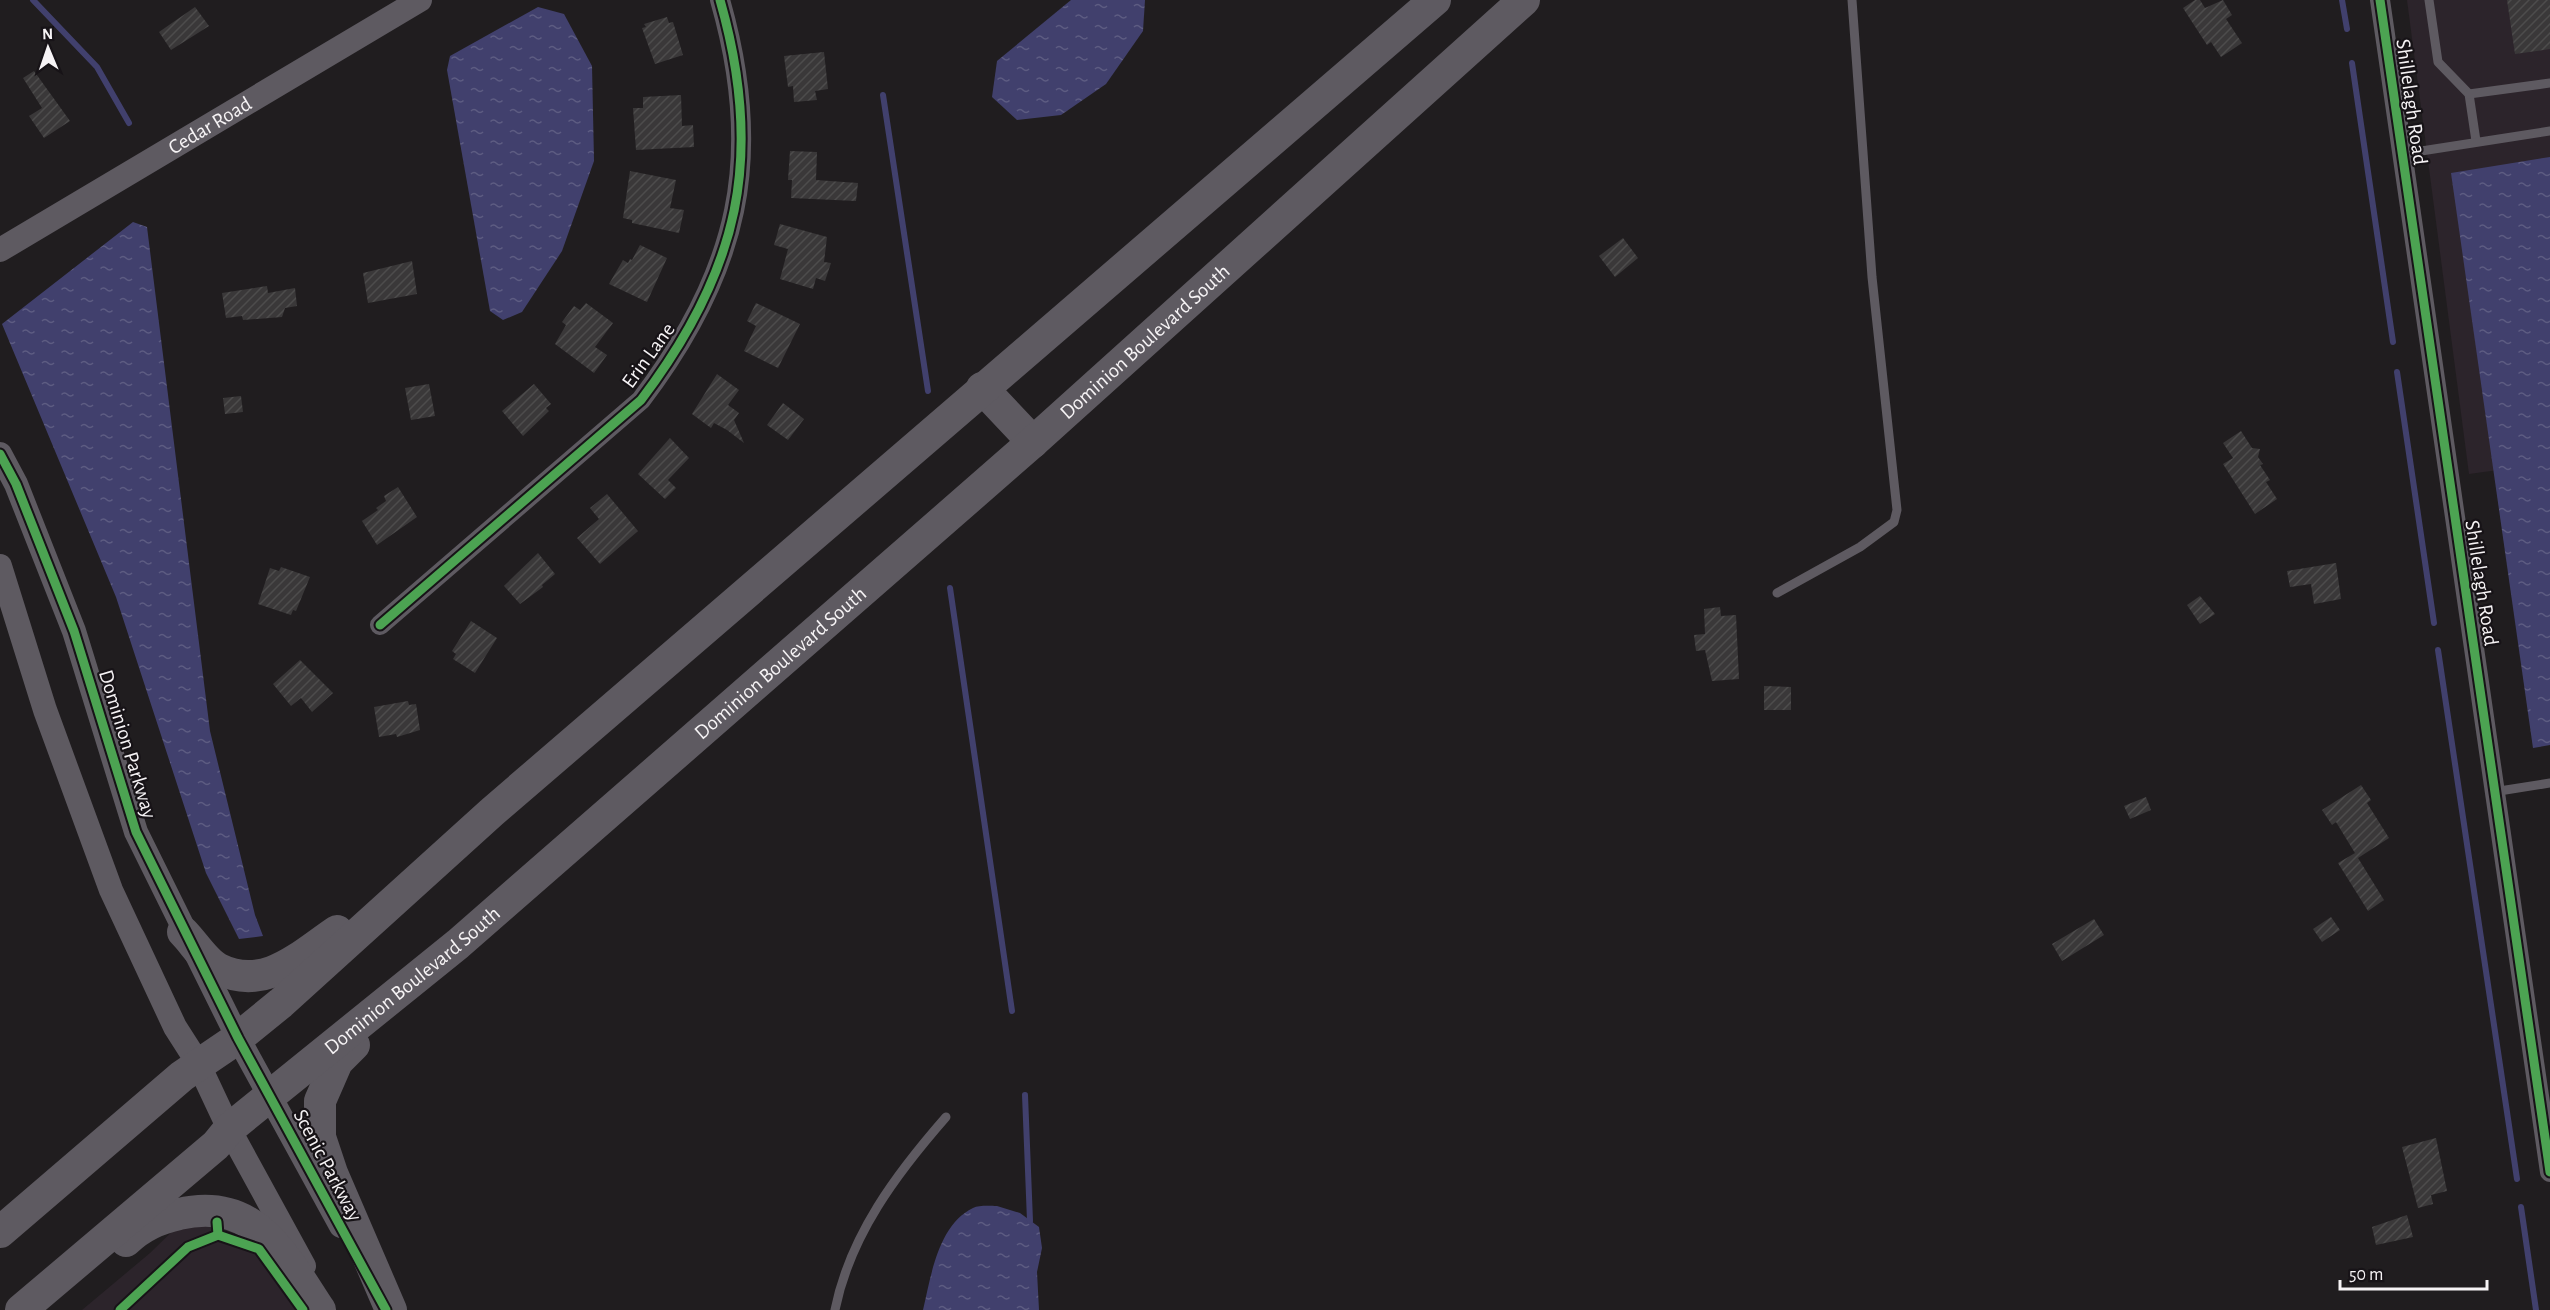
<svg xmlns="http://www.w3.org/2000/svg" width="2550" height="1310" viewBox="0 0 2550 1310" font-family="'Alegreya Sans',sans-serif">
  <style>
    .built { fill: #2c242b }
    .water { fill: url(#water-ripples) }
    .lines { fill: none; stroke-linecap: round; stroke-linejoin: round }
    .stream { stroke: #41406d; stroke-width: 6 }
    .building { fill: url(#building-hatch) }
    .service { stroke: #5e5a61; stroke-width: 9 }
    .minor { stroke: #5e5a61; stroke-width: 20 }
    .tertiary { stroke: #5e5a61; stroke-width: 24 }
    .trunk { stroke: #5e5a61; stroke-width: 32 }
    .cycleway-casing { stroke: #171317; stroke-width: 13 }
    .cycleway { stroke: #4ca352; stroke-width: 9 }
    .labels { text-anchor: middle; stroke-width: 4.5; stroke-linejoin: round; paint-order: stroke }
    .street-label { font-size: 21px; fill: #f6f3f5; stroke: #171317 }
  </style>
  <defs>
    <pattern id="water-ripples" width="26" height="14" patternUnits="userSpaceOnUse" patternTransform="scale(1.5)"><rect width="26" height="14" fill="#41406d"/><path d="M2 4q2-2 4 0t4 0M15 11q2-2 4 0t4 0" fill="none" stroke="#5d5c82"/></pattern>
    <pattern id="building-hatch" width="6" height="6" patternUnits="userSpaceOnUse" patternTransform="scale(1.5)"><rect width="6" height="6" fill="#3a3839"/><path d="M-1 1l2-2M0 6l6-6M5 7l2-2" fill="none" stroke="#4d4c4c"/></pattern>
  </defs>
  <rect width="100%" height="100%" fill="#201d1f"/>
  <g class="built">
    <polygon points="2407,0 2550,0 2550,463 2469,474"/>
    <polygon points="187,1217 241,1225 282,1270 300,1310 82,1310 150,1253"/>
  </g>
  <g class="water">
    <polygon points="1071,0 1145,0 1143,31 1106,84 1061,115 1017,120 992,97 997,61"/>
    <polygon points="538,7 564,14 592,66 594,161 562,251 522,312 503,320 490,311 447,70 450,56"/>
    <polygon points="2550,157 2550,745 2533,748 2451,173"/>
    <polygon points="133,222 147,227 210,731 255,915 263,936 239,939 206,873 116,597 2,324"/>
    <path d="M 997,1206 L 1020,1213 L 1039,1227 L 1042,1248 L 1037,1272 L 1039,1310 L 923,1310 C 931,1276 938,1225 973,1208 C 979,1205 990,1206 997,1206 Z"/>
  </g>
  <g class="lines">
    <g class="stream">
      <polyline points="33,0 97,67 129,123"/>
      <polyline points="2342,0 2347,29"/>
      <polyline points="2352,63 2393,342"/>
      <polyline points="883,95 928,391"/>
      <polyline points="2397,372 2434,623"/>
      <polyline points="950,588 1012,1011"/>
      <polyline points="2438,650 2517,1179"/>
      <polyline points="1025,1095 1030,1221"/>
      <polyline points="2521,1207 2536,1310"/>
    </g>
  </g>
  <g class="building">
    <polygon points="2195,0 2200,0 2205,8 2223,0 2232,15 2226,19 2242,43 2221,57 2211,42 2207,45 2183,8"/>
    <polygon points="2507,0 2550,0 2550,49 2515,54"/>
    <polygon points="195,7 209,26 171,50 159,32"/>
    <polygon points="667,17 669,23 673,22 683,55 655,64 642,28 646,27 644,24"/>
    <polygon points="824,52 828,89 815,91 817,100 794,102 793,86 788,87 784,56"/>
    <polygon points="34,71 70,121 44,138 29,116 42,108 23,78"/>
    <polygon points="681,95 682,126 693,125 694,147 636,150 633,108 643,108 643,97"/>
    <polygon points="790,151 817,152 816,180 858,183 856,201 791,198 792,180 788,180"/>
    <polygon points="630,171 676,180 670,208 684,210 679,233 632,223 632,220 623,218"/>
    <polygon points="780,224 827,237 824,262 831,263 825,281 816,278 813,289 780,279 788,249 774,245"/>
    <polygon points="1623,238 1638,258 1615,277 1599,256"/>
    <polygon points="640,245 667,258 647,302 609,284 623,260 628,263 630,259 632,260"/>
    <polygon points="412,261 417,294 368,303 363,273"/>
    <polygon points="267,286 268,293 295,288 297,306 285,308 282,317 243,320 242,316 226,318 222,293"/>
    <polygon points="586,303 613,323 595,347 607,355 594,373 555,344 566,325 562,322 574,306 580,310"/>
    <polygon points="756,303 800,324 778,368 744,351 756,326 747,321"/>
    <polygon points="717,374 739,390 728,405 739,413 734,420 744,443 727,430 714,423 711,428 692,414"/>
    <polygon points="429,384 435,416 411,420 405,388"/>
    <polygon points="534,384 551,404 546,408 549,411 523,436 502,411"/>
    <polygon points="241,396 243,412 225,414 223,398"/>
    <polygon points="783,403 804,419 788,440 767,425"/>
    <polygon points="2241,431 2252,448 2260,449 2258,457 2263,464 2260,465 2270,480 2266,482 2277,499 2255,514 2223,464 2233,458 2223,443"/>
    <polygon points="670,438 689,458 668,480 676,488 665,499 638,474"/>
    <polygon points="398,487 417,517 377,545 362,521 378,510 376,508 386,501 384,496"/>
    <polygon points="607,494 638,531 600,564 577,538 599,519 590,508"/>
    <polygon points="538,553 555,574 542,585 543,587 520,604 504,586"/>
    <polygon points="2336,563 2341,599 2314,604 2311,584 2290,587 2287,571"/>
    <polygon points="281,567 310,577 296,611 293,610 291,615 258,604 270,568 279,571"/>
    <polygon points="2200,596 2215,614 2200,624 2187,605"/>
    <polygon points="1720,607 1721,616 1736,615 1739,679 1712,681 1705,650 1696,651 1694,635 1705,634 1704,609"/>
    <polygon points="471,621 497,638 475,673 453,659 456,654 452,651"/>
    <polygon points="300,660 333,693 312,712 301,698 291,706 273,684"/>
    <polygon points="1764,686 1791,687 1791,710 1764,710"/>
    <polygon points="408,701 409,705 416,704 420,730 397,737 396,734 379,737 374,707"/>
    <polygon points="2361,785 2371,800 2367,803 2389,838 2358,858 2384,900 2368,911 2338,863 2355,853 2358,858 2336,822 2332,825 2322,810"/>
    <polygon points="2146,797 2151,810 2130,819 2124,806"/>
    <polygon points="2331,917 2340,930 2322,942 2313,929"/>
    <polygon points="2094,919 2104,935 2062,961 2052,944"/>
    <polygon points="2436,1138 2447,1191 2431,1195 2433,1204 2418,1208 2402,1147"/>
    <polygon points="2407,1215 2413,1237 2376,1245 2372,1227"/>
  </g>
  <g class="lines">
    <g class="service">
      <polyline points="2429,0 2438,62 2469,94 2476,141"/>
      <polyline points="2469,94 2550,83"/>
      <polyline points="2402,154 2550,131"/>
      <polyline points="1777,593 1860,547 1894,522 1897,510 1872,277 1852,0"/>
      <polyline points="2493,792 2550,783"/>
      <path d="M 835,1310 C 850,1235 897,1173 946,1117"/>
    </g>
    <g class="minor">
      <polyline points="2380,0 2550,1172"/>
      <path d="M 380,625 L 641,400 C 739,271 765,157 720,0"/>
    </g>
    <g class="tertiary">
      <path id="s1" d="M 0,250 L 420,0"/>
      <polyline points="0,454 16,484 74,631 136,832 238,1038 341,1226"/>
      <polyline points="0,566 45,710 111,890 175,1027 198,1063 229,1129 304,1266"/>
    </g>
    <g class="trunk">
      <polyline points="982,388 1033,442"/>
      <path d="M 183,932 C 194,943 206,963 219,969 C 265,992 301,955 337,931"/>
      <polyline points="354,1045 337,1062 320,1101 320,1137 332,1173 391,1310"/>
      <polyline points="0,1232 182,1076 238,1038 281,1003 492,812 1435,0"/>
      <path d="M 126,1241 C 140,1227 160,1218 179,1214 C 256,1196 284,1256 320,1310"/>
      <path id="s2" d="M 21,1310 L 216,1145 L 229,1129 L 458,944 L 1033,442 L 1524,0"/>
    </g>
    <g class="cycleway-casing">
      <g id="cycleway">
        <polyline points="2380,0 2550,1172"/>
        <polyline points="0,454 16,484 74,631 136,832 238,1038 386,1310"/>
        <path d="M 380,625 L 641,400 C 739,271 765,157 720,0"/>
        <polyline points="217,1222 218,1235 259,1249 303,1310"/>
        <polyline points="120,1310 188,1247 218,1235"/>
      </g>
    </g>
    <use href="#cycleway" class="cycleway"/>
  </g>
  <g class="labels">
    <g class="street-label">
      <text transform="translate(2412 102) rotate(82)" y="7">Shillelagh Road</text>
      <text dy="7" stroke="none"><textPath href="#s1" startOffset="244">Cedar Road</textPath></text>
      <text dy="7" stroke="none"><textPath href="#s2" startOffset="1484">Dominion Boulevard South</textPath></text>
      <text transform="translate(648 355) rotate(-54)" y="7">Erin Lane</text>
      <text transform="translate(2482 583) rotate(81)" y="7">Shillelagh Road</text>
      <text dy="7" stroke="none"><textPath href="#s2" startOffset="998">Dominion Boulevard South</textPath></text>
      <text transform="translate(128 744) rotate(73)" y="7">Dominion Parkway</text>
      <text dy="7" stroke="none"><textPath href="#s2" startOffset="512">Dominion Boulevard South</textPath></text>
      <text transform="translate(328 1165) rotate(62)" y="7">Scenic Parkway</text>
    </g>
  </g>
  <g transform="translate(48 48) rotate(358)" stroke="#171317" stroke-width="4.5" paint-order="stroke">
  <path d="M0-4.5L10 22L0 15L-10 22Z" fill="#f6f3f5"/>
  <text y="-9" font-size="16" font-weight="bold" text-anchor="middle" fill="#f6f3f5">N</text>
  </g>
  <path d="M2340 1280v9h147v-9" fill="none" stroke="#f6f3f5" stroke-width="3"/>
  <text x="2349" y="1280" font-size="18" fill="#f6f3f5" stroke="#171317" stroke-width="4.5" paint-order="stroke">50 m</text>
</svg>
